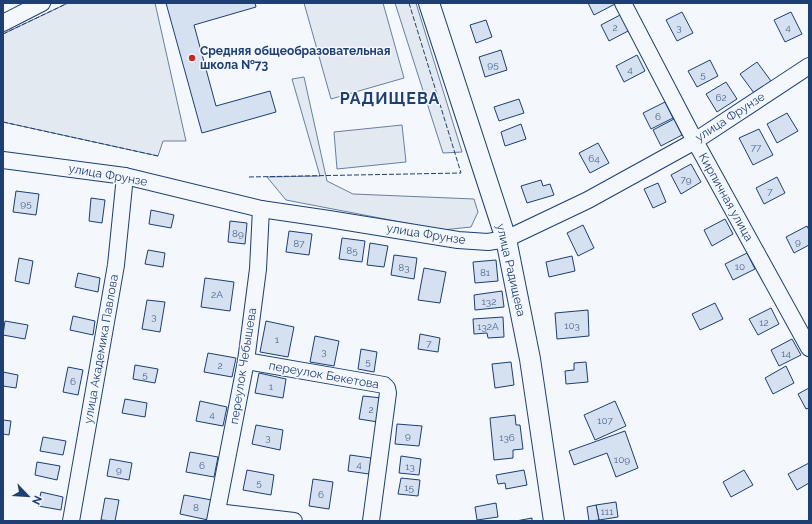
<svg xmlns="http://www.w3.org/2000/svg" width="812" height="524" viewBox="0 0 812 524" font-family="Raleway,sans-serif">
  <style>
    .green { fill: #e3e9f0; stroke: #687fa3 }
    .building { fill: #d5e0f0; stroke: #1d3f73 }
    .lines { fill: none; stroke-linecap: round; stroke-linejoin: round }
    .minor-casing { stroke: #1d3f73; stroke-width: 18 }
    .major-casing { stroke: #1d3f73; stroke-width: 22 }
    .minor { stroke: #f4f7fb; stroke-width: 16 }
    .major { stroke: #f4f7fb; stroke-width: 20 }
    .fence { stroke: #1d3f73; stroke-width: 1; stroke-dasharray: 5 2; stroke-linecap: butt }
    .poi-dot { fill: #c62828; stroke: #f4f7fb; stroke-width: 1.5 }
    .labels { text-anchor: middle; stroke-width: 3; stroke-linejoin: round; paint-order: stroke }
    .number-label { font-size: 10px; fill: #4b6792 }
    .poi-label { font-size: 12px; font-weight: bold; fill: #1d3f73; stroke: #f4f7fb; text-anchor: start }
    .street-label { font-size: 12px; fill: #1d3f73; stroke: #f4f7fb }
    .district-label { font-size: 16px; font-weight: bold; letter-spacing: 1px; fill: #1d3f73; stroke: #f4f7fb }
  </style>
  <rect width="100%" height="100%" fill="#f4f7fb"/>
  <g class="green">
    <polygon points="68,3 155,3 186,141 163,141 158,156 3,122 3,34"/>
    <polygon points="304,3 383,3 404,78 331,99"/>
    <polygon points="395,3 416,3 462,152 443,153"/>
    <polygon points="304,77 327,181 353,194 474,199 478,212 471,227 442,230 286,200 267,177 320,176 292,79"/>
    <polygon points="402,125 406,162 337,169 334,132"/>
  </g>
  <g class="building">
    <polygon points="166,3 255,3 256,7 194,25 216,106 270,91 276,112 202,133"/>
    <polygon points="588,3 615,3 615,4 594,15"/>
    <polygon points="682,12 693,33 677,41 666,20"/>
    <polygon points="791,12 802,34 785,42 774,20"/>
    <polygon points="622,14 630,30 609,41 601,25"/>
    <polygon points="486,20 492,37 476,43 470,25"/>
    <polygon points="501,50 507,70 485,77 479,57"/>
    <polygon points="637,55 645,71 624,82 616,66"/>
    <polygon points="710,60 718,76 697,87 688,71"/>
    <polygon points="757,62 771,81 754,93 740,74"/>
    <polygon points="726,82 737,99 717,112 706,94"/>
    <polygon points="519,99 524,113 499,121 494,107"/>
    <polygon points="665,102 673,118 651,129 643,113"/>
    <polygon points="787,113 798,131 777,143 767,124"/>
    <polygon points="674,119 682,135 661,146 653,130"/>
    <polygon points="521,124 526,139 505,146 501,132"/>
    <polygon points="759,129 773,155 753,165 739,138"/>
    <polygon points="598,143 609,163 590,173 579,153"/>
    <polygon points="691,164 701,182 681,194 671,175"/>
    <polygon points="777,177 785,193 764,204 756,188"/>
    <polygon points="541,180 543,186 550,184 554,195 527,203 521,186"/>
    <polygon points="658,183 666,202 653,208 644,189"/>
    <polygon points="16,191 39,194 36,215 13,212"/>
    <polygon points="91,198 105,200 102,223 89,221"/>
    <polygon points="151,210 174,215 171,228 149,224"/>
    <polygon points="725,219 733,234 712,246 704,230"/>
    <polygon points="230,221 247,223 245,244 228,242"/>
    <polygon points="583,225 594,248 578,256 567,233"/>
    <polygon points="807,226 809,230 809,245 794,253 786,237"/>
    <polygon points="289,231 312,234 309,255 286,252"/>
    <polygon points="342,238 365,241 362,262 339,259"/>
    <polygon points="370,243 388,246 384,267 367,265"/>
    <polygon points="148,250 165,253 163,267 145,264"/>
    <polygon points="747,253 755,269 733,280 725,264"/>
    <polygon points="394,255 417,258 414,279 391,275"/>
    <polygon points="572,256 575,271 549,277 546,262"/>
    <polygon points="19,258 33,261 29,284 15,281"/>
    <polygon points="496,260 498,281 475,283 473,262"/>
    <polygon points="424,268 446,272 440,303 418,300"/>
    <polygon points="78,273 100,278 98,292 75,287"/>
    <polygon points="205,278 234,282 230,311 201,307"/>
    <polygon points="502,291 504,307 475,310 474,295"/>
    <polygon points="147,300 165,302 160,332 142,329"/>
    <polygon points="715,303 723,319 700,330 692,314"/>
    <polygon points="771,308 779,324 758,335 749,319"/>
    <polygon points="588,310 589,336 557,339 555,313"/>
    <polygon points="73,316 95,321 93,335 70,330"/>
    <polygon points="503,317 504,337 488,338 487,333 474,334 473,319"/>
    <polygon points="5,321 28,325 25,339 3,335"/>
    <polygon points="266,321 294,327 288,357 260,352"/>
    <polygon points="420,334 440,338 438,352 418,349"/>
    <polygon points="315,336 339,341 334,366 310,362"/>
    <polygon points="792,339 801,355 779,366 771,350"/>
    <polygon points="361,349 377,352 374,372 358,369"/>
    <polygon points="208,353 236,358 232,377 204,372"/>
    <polygon points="511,362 514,385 495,388 492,364"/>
    <polygon points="586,362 588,382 566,384 565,371 574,370 574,363"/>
    <polygon points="135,365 158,369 155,383 133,379"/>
    <polygon points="786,366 794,383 773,394 765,378"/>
    <polygon points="68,367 83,370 78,395 63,392"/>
    <polygon points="3,372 18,375 16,388 3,386"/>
    <polygon points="259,373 286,379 283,398 255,393"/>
    <polygon points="809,388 809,408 806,409 798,394"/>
    <polygon points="363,396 382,398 378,422 359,419"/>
    <polygon points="125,399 147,403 145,417 122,413"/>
    <polygon points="200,401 227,407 223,426 196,421"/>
    <polygon points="615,401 626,426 595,440 584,415"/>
    <polygon points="515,415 516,425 520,425 523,449 513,450 513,458 494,460 490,418"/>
    <polygon points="3,420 11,421 9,435 3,434"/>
    <polygon points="397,424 422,426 419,446 395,444"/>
    <polygon points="256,425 283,430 280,450 252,444"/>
    <polygon points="625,431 638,468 616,477 607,453 574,465 569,451"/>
    <polygon points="43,437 66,441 63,455 40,451"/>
    <polygon points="190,452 218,457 214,477 186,472"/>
    <polygon points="350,455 371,458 369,474 348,471"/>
    <polygon points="401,456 421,459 419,475 399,473"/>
    <polygon points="110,459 132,463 129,480 107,476"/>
    <polygon points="37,462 60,466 57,480 35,475"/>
    <polygon points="809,463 809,483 797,490 788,474"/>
    <polygon points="247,470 274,475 271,495 243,490"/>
    <polygon points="524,470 527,485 506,489 505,483 498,484 496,475"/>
    <polygon points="744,470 753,485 731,497 723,482"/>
    <polygon points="401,478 420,480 418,496 398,494"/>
    <polygon points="313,479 333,482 329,509 309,506"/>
    <polygon points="41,492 63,497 61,510 38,506"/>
    <polygon points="184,495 212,500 208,520 180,514"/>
    <polygon points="105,498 119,500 115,521 101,520"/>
    <polygon points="616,502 618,517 599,520 596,505"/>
    <polygon points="496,503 498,517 477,520 475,507"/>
    <polygon points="596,505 599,520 589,521 587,507"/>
    <polygon points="532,518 532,521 516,521"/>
  </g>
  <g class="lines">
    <g class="minor-casing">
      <g id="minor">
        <polyline points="623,3 695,141 809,348"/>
        <polyline points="3,23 42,3"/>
        <polyline points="3,160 125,176 261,209 329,219 458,240 488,242 506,239 588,200 695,141 809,66"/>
        <polyline points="246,361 384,385 387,388 388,393 371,521"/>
        <polyline points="217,512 294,521"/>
        <polyline points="71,521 116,265 125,176"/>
        <polyline points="215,521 246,361 258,269 261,209"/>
      </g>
    </g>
    <g class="major-casing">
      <polyline id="major" points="429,3 506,239 530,359 554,521"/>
    </g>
    <use href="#minor" class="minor"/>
    <use href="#major" class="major"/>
    <g class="fence">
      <polyline points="3,34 68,3"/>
      <polyline points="3,122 158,156"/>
      <polyline points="249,177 461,173 409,3"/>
    </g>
  </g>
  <circle class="poi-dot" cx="192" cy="58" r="4"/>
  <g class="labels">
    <g class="number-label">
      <text x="615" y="31">2</text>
      <text x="679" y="31">3</text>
      <text x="788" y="31">4</text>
      <text x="493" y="68">95</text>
      <text x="630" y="73">4</text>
      <text x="703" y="78">5</text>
      <text x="721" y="101">62</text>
      <text x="658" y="120">6</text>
      <text x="756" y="151">77</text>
      <text x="594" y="162">64</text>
      <text x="686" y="183">79</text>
      <text x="770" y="195">7</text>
      <text x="26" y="207">95</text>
      <text x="238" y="237">89</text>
      <text x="798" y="245">9</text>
      <text x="299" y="247">87</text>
      <text x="352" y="254">85</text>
      <text x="740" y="270">10</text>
      <text x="404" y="271">83</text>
      <text x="485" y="276">81</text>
      <text x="217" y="298">2А</text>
      <text x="489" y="305">132</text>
      <text x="154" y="320">3</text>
      <text x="764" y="326">12</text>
      <text x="572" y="329">103</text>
      <text x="488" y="330">132А</text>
      <text x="277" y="343">1</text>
      <text x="429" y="347">7</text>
      <text x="324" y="355">3</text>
      <text x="786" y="357">14</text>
      <text x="368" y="365">5</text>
      <text x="220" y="369">2</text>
      <text x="145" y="378">5</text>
      <text x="73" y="385">6</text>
      <text x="271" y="390">1</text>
      <text x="371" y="413">2</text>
      <text x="212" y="418">4</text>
      <text x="605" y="424">107</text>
      <text x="408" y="439">9</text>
      <text x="268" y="441">3</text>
      <text x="507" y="441">136</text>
      <text x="622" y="463">109</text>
      <text x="359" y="468">4</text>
      <text x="202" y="469">6</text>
      <text x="410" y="470">13</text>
      <text x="119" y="473">9</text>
      <text x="259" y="486">5</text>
      <text x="409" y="491">15</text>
      <text x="321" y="498">6</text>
      <text x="196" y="511">8</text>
      <text x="607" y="515">111</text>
    </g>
    <g class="poi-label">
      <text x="200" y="55">Средняя общеобразовательная<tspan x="200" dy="14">школа №73</tspan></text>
    </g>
    <g class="street-label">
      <text transform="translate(730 117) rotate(-33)" y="4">улица Фрунзе</text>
      <text transform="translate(108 175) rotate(10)" y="4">улица Фрунзе</text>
      <text transform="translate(726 197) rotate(61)" y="4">Кирпичная улица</text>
      <text transform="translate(426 234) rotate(9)" y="4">улица Фрунзе</text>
      <text transform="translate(511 270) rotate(77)" y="4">улица Радищева</text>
      <text transform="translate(101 349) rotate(-80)" y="4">улица Академика Павлова</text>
      <text transform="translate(243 366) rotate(-81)" y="4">переулок Чебышева</text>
      <text transform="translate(324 375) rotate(10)" y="4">переулок Бекетова</text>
    </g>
    <g class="district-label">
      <text x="390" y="104">РАДИЩЕВА</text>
    </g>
  </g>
  <rect width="812" height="524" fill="none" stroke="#1d3f73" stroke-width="8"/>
  <g transform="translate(28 496) rotate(115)" stroke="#f4f7fb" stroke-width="3" paint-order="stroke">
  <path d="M0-3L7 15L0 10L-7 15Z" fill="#1d3f73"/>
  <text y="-6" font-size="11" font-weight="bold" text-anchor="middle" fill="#1d3f73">N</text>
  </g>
</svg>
